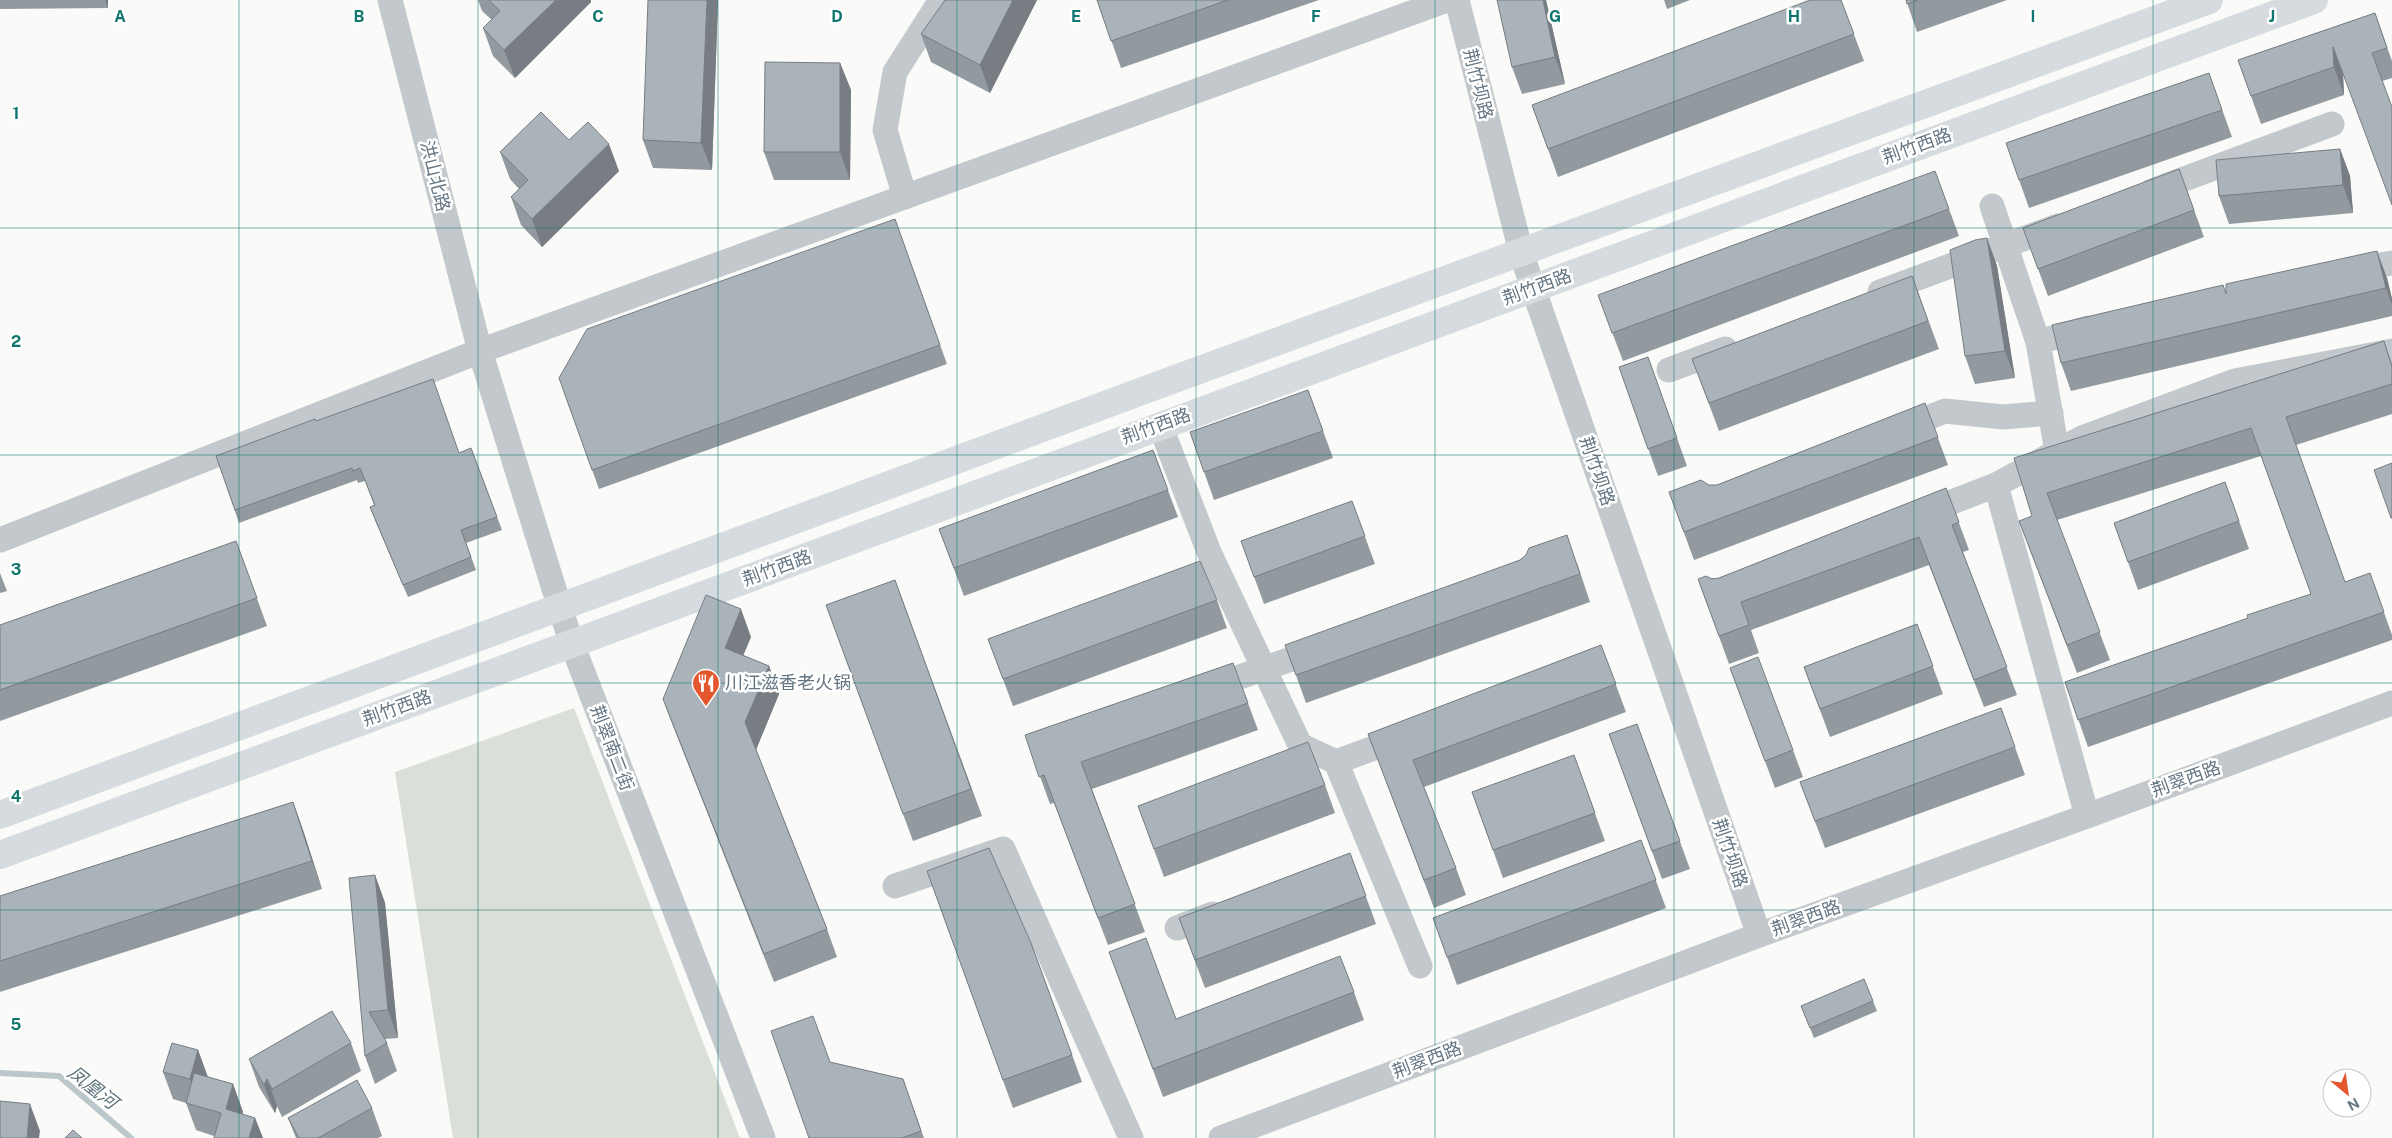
<svg xmlns="http://www.w3.org/2000/svg" width="2392" height="1138" viewBox="0 0 2392 1138" font-family="'Public Sans','Noto Sans SC',sans-serif">
  <style>
    .green { fill: #dadfd7 }
    .lines { fill: none; stroke-linecap: round; stroke-linejoin: round }
    .stream { stroke: #bbc7cb; stroke-width: 6 }
    .minor { stroke: #c3c8cc; stroke-width: 25 }
    .major { stroke: #d6dbdf; stroke-width: 28 }
    .wall { fill: #929a9f }
    .shaded-wall { fill: #777d82 }
    .building { fill: #aab3b9; stroke: #777d82 }
    .grid { fill: none; stroke: #0f766e; stroke-width: 1; stroke-opacity: 0.55 }
    .labels { text-anchor: middle; stroke-width: 5; stroke-linejoin: round; paint-order: stroke }
    .street-label { font-size: 18px; fill: #657683; stroke: #fff }
    .poi-label { font-size: 18px; fill: #657683; stroke: #fff; text-anchor: start }
    .water-label { font-size: 19px; font-style: italic; fill: #60757c; stroke: #fff }
    .grid-label { font-size: 16px; text-anchor: middle; font-weight: bold; fill: #0f766e; stroke: #fff; stroke-width: 5; stroke-linejoin: round; paint-order: stroke }
  </style>
  <rect width="100%" height="100%" fill="#fafaf8"/>
  <polygon class="green" points="574,708 740,1138 453,1138 395,772"/>
  <g class="lines">
    <polyline class="stream" points="0,1073 59,1076 131,1138"/>
    <g class="minor">
      <polyline points="390,0 480,351 560,608 572,644 763,1138"/>
      <polyline points="1457,0 1521,252 1533,288 1759,935"/>
      <polyline points="2152,191 2332,124"/>
      <polyline points="905,197 885,130 895,72 941,0"/>
      <polyline points="1992,206 2038,342"/>
      <polyline points="2348,270 2392,263"/>
      <polyline points="1880,292 2058,226"/>
      <polyline points="1669,370 1725,349"/>
      <polyline points="1160,425 1209,552 1300,745 1336,762 1420,966"/>
      <polyline points="1900,429 1945,411 2003,417 2051,413"/>
      <polyline points="2057,451 2038,342 2088,328"/>
      <polyline points="1996,485 2082,438 2235,381 2392,351"/>
      <polyline points="1921,514 1996,485 2087,816"/>
      <polyline points="0,540 480,351 1447,0"/>
      <polyline points="1208,688 1323,648"/>
      <polyline points="1336,762 1404,737"/>
      <polyline points="895,886 1003,849 1131,1138"/>
      <polyline points="1177,928 1213,914"/>
      <polyline points="1221,1138 1759,935 2087,816 2392,703"/>
    </g>
    <g class="major">
      <polyline points="0,815 1153,387 2209,0"/>
      <polyline points="0,855 2314,0"/>
    </g>
  </g>
  <g class="wall">
    <polygon points="0,0 108,0 108,8 0,9"/>
    <polygon points="478,0 591,0 591,2 515,78 493,56 483,28 492,20 482,11"/>
    <polygon points="718,0 712,170 653,168 643,140"/>
    <polygon points="945,0 1037,0 990,93 931,62 921,34"/>
    <polygon points="1097,0 1319,0 1121,68"/>
    <polygon points="1546,0 1565,84 1522,94 1512,67"/>
    <polygon points="1664,0 1690,0 1667,9"/>
    <polygon points="1841,0 1864,61 1558,177 1532,105"/>
    <polygon points="1906,0 2007,0 1917,32"/>
    <polygon points="2375,13 2392,61 2392,78 2382,81 2343,74 2344,95 2261,124 2238,60"/>
    <polygon points="840,63 851,90 850,180 774,180 764,152"/>
    <polygon points="2209,73 2232,137 2029,208 2006,143"/>
    <polygon points="569,140 619,171 542,247 521,225 511,197 519,189 510,179 500,152"/>
    <polygon points="2340,149 2350,176 2353,213 2229,224 2219,196"/>
    <polygon points="2179,169 2204,237 2048,296 2023,228"/>
    <polygon points="1935,171 1959,236 1623,361 1598,295"/>
    <polygon points="895,219 947,364 599,489 559,378"/>
    <polygon points="1987,238 1997,266 2015,378 1975,384 1965,356"/>
    <polygon points="1912,276 1939,349 1719,431 1692,359"/>
    <polygon points="2387,278 2392,299 2392,316 2071,391 2061,363 2226,294"/>
    <polygon points="2384,341 2392,364 2392,414 2296,445 2345,582 2370,573 2392,635 2392,640 2088,747 2065,682 2248,618 2311,594 2261,456 2057,520 2110,660 2077,673 2019,521 2032,516 2014,458"/>
    <polygon points="1648,357 1687,466 1658,476 1619,367"/>
    <polygon points="1308,390 1333,458 1214,500 1190,432"/>
    <polygon points="1925,403 1948,465 1694,560 1669,492 1717,485"/>
    <polygon points="316,421 459,453 471,448 502,530 466,543 476,570 408,597 375,520 370,507 374,505 365,481 358,483 357,480 239,523 216,456"/>
    <polygon points="1153,450 1178,517 964,596 939,529"/>
    <polygon points="2225,482 2249,549 2138,590 2114,523"/>
    <polygon points="1946,488 1969,550 1963,552 2017,695 1984,707 1929,565 1751,630 1759,653 1729,664 1698,579 1719,578"/>
    <polygon points="1352,501 1375,564 1264,604 1241,541"/>
    <polygon points="236,541 267,626 0,721 0,625"/>
    <polygon points="1577,563 1590,602 1306,703 1285,645"/>
    <polygon points="0,573 7,591 0,593"/>
    <polygon points="895,580 982,816 913,841 826,605"/>
    <polygon points="1217,600 1227,628 1013,706 988,639"/>
    <polygon points="1917,624 1943,694 1830,737 1804,667"/>
    <polygon points="751,637 743,655 769,666 779,694 756,749 827,929 837,957 774,982 673,726 663,699"/>
    <polygon points="1601,645 1626,712 1424,787 1456,868 1466,895 1434,908 1368,734"/>
    <polygon points="1233,663 1258,730 1092,789 1145,932 1108,945 1054,803 1050,804 1025,735"/>
    <polygon points="1730,668 1793,750 1803,777 1775,788"/>
    <polygon points="2001,708 2025,775 1825,848 1800,782"/>
    <polygon points="1637,724 1690,869 1662,879 1609,734"/>
    <polygon points="1574,755 1605,841 1503,878 1472,792"/>
    <polygon points="1325,785 1335,813 1164,877 1138,806"/>
    <polygon points="293,802 303,830 322,889 0,992 0,896"/>
    <polygon points="1641,840 1666,908 1457,985 1433,918"/>
    <polygon points="1350,853 1376,924 1205,988 1179,918"/>
    <polygon points="927,871 1031,943 1082,1082 1013,1108"/>
    <polygon points="375,875 385,903 398,1038 385,1039 387,1043 397,1071 375,1084 365,1056"/>
    <polygon points="1109,952 1176,1019 1354,992 1364,1020 1163,1097"/>
    <polygon points="1873,1001 1877,1011 1814,1038 1801,1006"/>
    <polygon points="351,1043 361,1071 282,1117 277,1106 275,1113 259,1087 249,1059"/>
    <polygon points="198,1050 208,1077 233,1084 243,1112 242,1114 255,1118 263,1138 214,1138 214,1136 196,1130 186,1103 173,1099 163,1072"/>
    <polygon points="830,1062 903,1079 924,1138 809,1138"/>
    <polygon points="372,1108 382,1136 378,1138 296,1138 288,1118"/>
  </g>
  <g class="shaded-wall">
    <polygon points="105,0 108,0 108,8"/>
    <polygon points="556,0 591,0 591,2 515,78 504,50"/>
    <polygon points="707,0 718,0 712,170 701,143"/>
    <polygon points="1013,0 1037,0 990,93 980,65"/>
    <polygon points="1543,0 1546,0 1565,84 1555,57"/>
    <polygon points="2333,47 2343,74 2344,95 2334,67"/>
    <polygon points="840,63 851,90 850,180 840,152"/>
    <polygon points="609,144 619,171 542,247 532,219"/>
    <polygon points="2340,149 2350,176 2353,213 2343,185"/>
    <polygon points="1987,238 1997,266 2015,378 2005,351"/>
    <polygon points="2377,251 2387,278 2392,299 2392,305 2386,288"/>
    <polygon points="741,609 751,637 735,675 725,648"/>
    <polygon points="769,666 779,694 756,750 745,722"/>
    <polygon points="293,802 303,830 322,889 312,861"/>
    <polygon points="375,875 385,903 398,1038 388,1010"/>
    <polygon points="198,1050 208,1078 200,1107 190,1079"/>
    <polygon points="267,1079 277,1106 275,1113 264,1085"/>
    <polygon points="233,1084 243,1112 236,1137 226,1109"/>
    <polygon points="30,1104 40,1131 39,1138 27,1138"/>
    <polygon points="255,1118 263,1138 249,1138"/>
  </g>
  <g class="building">
    <polygon points="489,0 556,0 504,50 483,28 500,11"/>
    <polygon points="648,0 707,0 701,143 643,140"/>
    <polygon points="945,0 1013,0 980,65 921,34"/>
    <polygon points="1097,0 1228,0 1111,41"/>
    <polygon points="1497,0 1543,0 1555,57 1512,67"/>
    <polygon points="1810,0 1841,0 1854,34 1548,149 1532,105"/>
    <polygon points="1906,0 1918,0 1907,4"/>
    <polygon points="2375,13 2387,48 2372,53 2392,107 2392,205 2333,47 2334,67 2251,96 2238,60"/>
    <polygon points="765,62 840,63 840,152 764,152"/>
    <polygon points="2209,73 2222,110 2019,180 2006,143"/>
    <polygon points="541,112 569,140 588,122 609,144 532,219 511,197 528,180 500,152"/>
    <polygon points="2340,149 2343,185 2219,196 2216,160"/>
    <polygon points="2179,169 2194,210 2038,269 2023,228"/>
    <polygon points="1935,171 1949,209 1612,333 1598,295"/>
    <polygon points="895,219 940,345 592,470 559,378 587,329"/>
    <polygon points="1987,238 2005,351 1965,356 1950,250 1975,240"/>
    <polygon points="2377,251 2386,288 2061,363 2052,325 2223,285 2226,294 2226,284"/>
    <polygon points="1912,276 1928,321 1709,403 1692,359"/>
    <polygon points="2384,341 2392,367 2392,384 2286,417 2345,582 2370,573 2384,612 2078,720 2065,682 2248,618 2247,615 2311,594 2251,428 2047,493 2100,632 2067,645 2019,521 2032,516 2014,458"/>
    <polygon points="1648,357 1677,438 1648,449 1619,367"/>
    <polygon points="433,379 459,453 471,448 497,517 461,530 471,557 403,585 370,507 375,505 360,468 353,471 352,468 235,510 216,456 315,419 316,421"/>
    <polygon points="1308,390 1323,431 1204,472 1190,432"/>
    <polygon points="1925,403 1938,437 1684,532 1669,492 1701,480 1709,485 1717,485"/>
    <polygon points="1153,450 1168,490 954,568 939,529"/>
    <polygon points="2392,463 2392,518 2391,518 2374,470"/>
    <polygon points="2225,482 2239,521 2128,562 2114,523"/>
    <polygon points="1946,488 1959,522 1952,525 2007,667 1974,680 1919,537 1741,602 1749,625 1719,636 1698,579 1706,576 1712,579 1719,578"/>
    <polygon points="1352,501 1365,536 1254,577 1241,541"/>
    <polygon points="1567,535 1580,574 1296,675 1285,645 1520,560 1526,555 1529,548"/>
    <polygon points="236,541 257,598 0,690 0,625"/>
    <polygon points="1200,561 1217,600 1003,679 988,639"/>
    <polygon points="895,580 971,789 903,814 826,605"/>
    <polygon points="706,595 741,609 725,648 769,666 745,722 827,929 764,954 663,699"/>
    <polygon points="1917,624 1933,666 1820,709 1804,667"/>
    <polygon points="1601,645 1616,684 1413,760 1456,868 1424,880 1368,734"/>
    <polygon points="1758,657 1793,750 1765,761 1730,668"/>
    <polygon points="1233,663 1248,703 1081,762 1135,904 1098,918 1044,775 1039,777 1025,735"/>
    <polygon points="2001,708 2015,747 1815,821 1800,782"/>
    <polygon points="1637,724 1680,841 1652,851 1609,734"/>
    <polygon points="1308,742 1325,785 1154,849 1138,806"/>
    <polygon points="1574,755 1595,813 1493,850 1472,792"/>
    <polygon points="293,802 312,861 0,961 0,896"/>
    <polygon points="1641,840 1656,880 1447,957 1433,918"/>
    <polygon points="989,848 1031,943 1072,1055 1003,1080 927,871"/>
    <polygon points="1350,853 1366,896 1195,960 1179,918"/>
    <polygon points="375,875 388,1010 369,1012 387,1043 365,1056 349,878"/>
    <polygon points="1146,938 1176,1019 1340,956 1354,992 1153,1069 1109,952"/>
    <polygon points="1864,979 1873,1001 1810,1028 1801,1006"/>
    <polygon points="332,1011 351,1043 272,1089 267,1079 264,1085 249,1059"/>
    <polygon points="813,1016 830,1062 903,1079 921,1131 902,1138 809,1138 771,1031"/>
    <polygon points="172,1043 198,1050 190,1079 163,1072"/>
    <polygon points="194,1073 233,1084 226,1109 255,1118 249,1138 214,1138 221,1113 186,1103"/>
    <polygon points="357,1080 372,1108 318,1138 299,1138 288,1118"/>
    <polygon points="0,1101 30,1104 27,1138 0,1138"/>
    <polygon points="73,1130 82,1138 65,1138"/>
  </g>
  <path class="grid" d="M 239,0 L 239,1138M 478,0 L 478,1138M 718,0 L 718,1138M 957,0 L 957,1138M 1196,0 L 1196,1138M 1435,0 L 1435,1138M 1674,0 L 1674,1138M 1914,0 L 1914,1138M 2153,0 L 2153,1138M 0,228 L 2392,228M 0,455 L 2392,455M 0,683 L 2392,683M 0,910 L 2392,910"/>
  <defs>
    <g id="restaurant-pin" transform="scale(1.4375)"><path d="M0 17L-7.5 6A9.5 9.5 0 1 1 7.5 6Z" fill="#e4572e" stroke="#fff"/><path d="M-5-6h1v4h1v-4h1v4h1v-4h1v5L-1.5 .5V6h-2V.5L-5-1ZM5-6V6H3V1.5H1.5Q1.5-4 5-6Z" fill="#fff"/></g>
  </defs>
  <g fill-rule="evenodd">
    <use href="#restaurant-pin" x="706" y="683"/>
  </g>
  <g class="labels">
    <g class="street-label">
      <text transform="translate(1478 84) rotate(76)" y="6">荆竹坝路</text>
      <text transform="translate(1917 146) rotate(-20)" y="6">荆竹西路</text>
      <text transform="translate(435 176) rotate(76)" y="6">洪山北路</text>
      <text transform="translate(1537 287) rotate(-20)" y="6">荆竹西路</text>
      <text transform="translate(1156 426) rotate(-20)" y="6">荆竹西路</text>
      <text transform="translate(1597 471) rotate(71)" y="6">荆竹坝路</text>
      <text transform="translate(777 568) rotate(-20)" y="6">荆竹西路</text>
      <text transform="translate(397 708) rotate(-20)" y="6">荆竹西路</text>
      <text transform="translate(612 748) rotate(69)" y="6">荆翠南二街</text>
      <text transform="translate(2186 779) rotate(-20)" y="6">荆翠西路</text>
      <text transform="translate(1730 853) rotate(71)" y="6">荆竹坝路</text>
      <text transform="translate(1806 918) rotate(-20)" y="6">荆翠西路</text>
      <text transform="translate(1427 1060) rotate(-21)" y="6">荆翠西路</text>
    </g>
    <g class="poi-label">
      <text x="725" y="689">川江滋香老火锅</text>
    </g>
    <g class="water-label">
      <text transform="translate(93 1087) rotate(38)" y="7">凤凰河</text>
    </g>
  </g>
  <g class="grid-label">
    <text x="120" y="22">A</text>
    <text x="359" y="22">B</text>
    <text x="598" y="22">C</text>
    <text x="837" y="22">D</text>
    <text x="1076" y="22">E</text>
    <text x="1316" y="22">F</text>
    <text x="1555" y="22">G</text>
    <text x="1794" y="22">H</text>
    <text x="2033" y="22">I</text>
    <text x="2272" y="22">J</text>
    <text x="16" y="119">1</text>
    <text x="16" y="347">2</text>
    <text x="16" y="575">3</text>
    <text x="16" y="802">4</text>
    <text x="16" y="1030">5</text>
  </g>
  <g transform="translate(2347 1093) rotate(151)"><circle r="24" fill="#ffffff" stroke="#c1c8cd"/>
  <path d="M0-4L9 19L0 12L-9 19Z" fill="#e4572e"/>
  <text y="-8" font-size="14" font-weight="bold" text-anchor="middle" fill="#657683">N</text>
  </g>
</svg>
